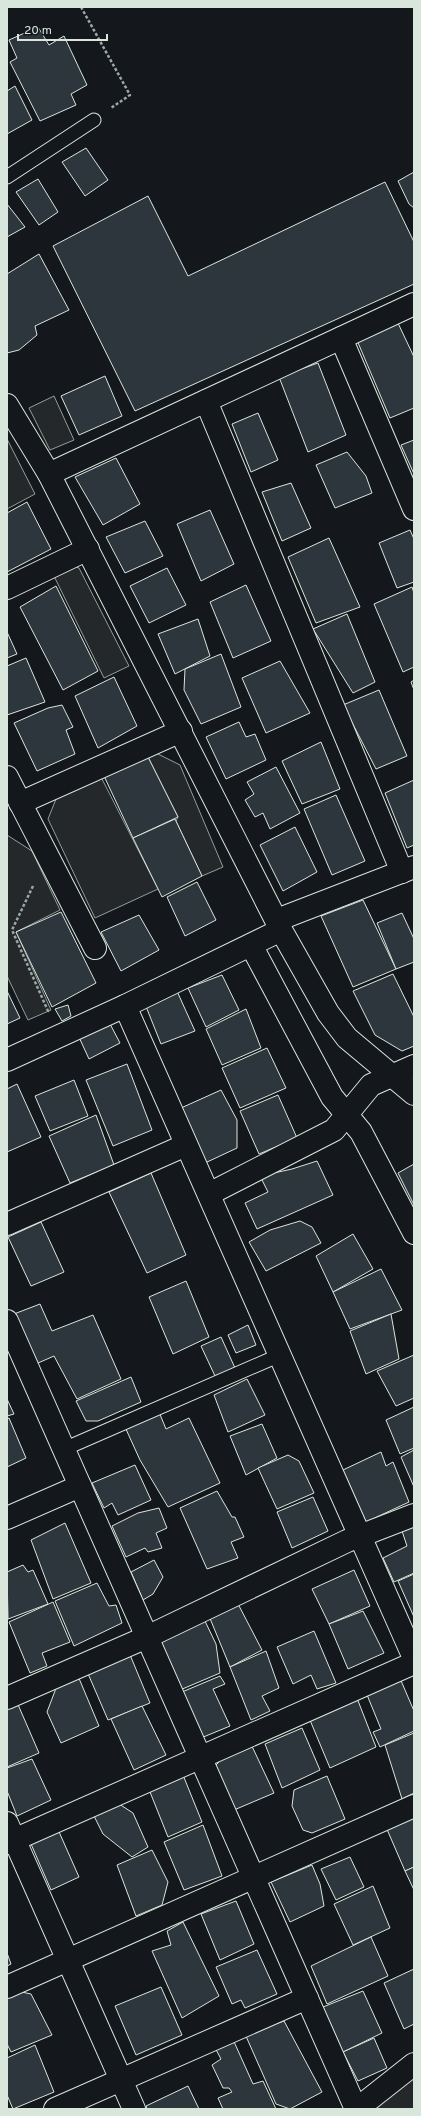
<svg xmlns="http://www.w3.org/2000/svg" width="421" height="2116" viewBox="0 0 421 2116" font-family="Overpass,sans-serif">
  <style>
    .parking { fill: #24282b; stroke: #939e99 }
    .building { fill: #2c363c; stroke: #d8e6dc }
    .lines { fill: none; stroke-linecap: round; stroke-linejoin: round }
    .lane-casing { stroke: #d8e6dc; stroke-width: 15 }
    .street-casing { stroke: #d8e6dc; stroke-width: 24 }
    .path { stroke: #9da8a2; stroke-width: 2.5; stroke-dasharray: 3 2; stroke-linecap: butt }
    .lane { stroke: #14181c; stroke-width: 13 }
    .street { stroke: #14181c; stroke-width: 22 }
  </style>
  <rect width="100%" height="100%" fill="#14181c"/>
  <g class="parking">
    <polygon points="54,396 74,440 50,450 29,408"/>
    <polygon points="7,439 35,494 7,509"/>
    <polygon points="69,565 79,568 129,666 104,678 51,570"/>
    <polygon points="152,751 180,765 223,867 202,876 176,821 178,817 147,755"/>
    <polygon points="101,777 158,889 95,918 48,819 56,799"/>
    <polygon points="7,835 32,851 60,910 16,932 51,1010 28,1020 7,976"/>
    <polygon points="414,2068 414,2109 362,2109"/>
  </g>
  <g class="building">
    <polygon points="38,27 49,45 64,36 87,85 71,94 76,105 40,121 10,62 17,58 9,40"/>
    <polygon points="15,86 32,120 7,134 7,91"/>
    <polygon points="86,148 108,180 85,196 62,162"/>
    <polygon points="414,172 414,208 409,204 398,181"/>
    <polygon points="38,179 58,212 39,225 16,192"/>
    <polygon points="385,182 414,242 414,284 135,411 53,246 148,196 188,276"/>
    <polygon points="7,204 25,227 7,237"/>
    <polygon points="39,254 69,310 35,326 37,335 19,350 7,353 7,274"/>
    <polygon points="397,321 414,357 414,408 390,418 356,338"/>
    <polygon points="318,363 346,435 308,452 279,377"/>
    <polygon points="105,376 122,416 79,435 61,396"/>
    <polygon points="258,413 278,460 251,472 232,424"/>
    <polygon points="414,440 414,474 401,445"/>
    <polygon points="347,452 366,476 372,493 335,508 316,465"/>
    <polygon points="116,458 140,504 103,525 75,477"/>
    <polygon points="291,483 311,528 282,541 262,492"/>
    <polygon points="27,502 51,549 7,572 7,513"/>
    <polygon points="210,510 234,564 201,581 177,524"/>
    <polygon points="145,521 163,556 125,573 106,537"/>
    <polygon points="410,530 414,539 414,582 397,588 379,543"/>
    <polygon points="329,538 360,607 316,623 288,557"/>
    <polygon points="167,568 186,605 149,623 130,586"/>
    <polygon points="246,585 271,641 233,658 210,602"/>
    <polygon points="56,586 98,671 63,690 20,607"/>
    <polygon points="412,587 414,593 414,667 403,672 374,604"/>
    <polygon points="347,614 375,682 353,693 313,629"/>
    <polygon points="198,619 210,656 175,674 158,634"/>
    <polygon points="7,632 17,654 7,658"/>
    <polygon points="221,654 241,707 201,724 184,690 185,669"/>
    <polygon points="26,658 45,702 7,715 7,666"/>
    <polygon points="280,661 310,713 266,733 242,678"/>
    <polygon points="114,677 137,726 98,748 75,696"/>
    <polygon points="414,680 414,690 411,682"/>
    <polygon points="379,690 407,756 376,769 343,705"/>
    <polygon points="62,705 73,727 66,730 75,754 37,771 14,723 48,708"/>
    <polygon points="239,722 246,737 255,734 266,760 226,779 206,737"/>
    <polygon points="321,742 340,789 302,804 282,761"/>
    <polygon points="147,755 178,817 133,838 104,776"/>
    <polygon points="276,767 300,813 270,829 263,813 255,817 245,800 254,794 247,782"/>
    <polygon points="414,780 414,845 407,848 385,793"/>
    <polygon points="336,795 365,861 332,875 304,809"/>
    <polygon points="175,819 202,876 162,897 133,838"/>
    <polygon points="295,827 317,872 283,891 260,845"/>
    <polygon points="197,882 216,920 185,936 167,897"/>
    <polygon points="363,900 396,969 353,987 321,916"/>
    <polygon points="61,912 96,983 52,1007 16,932"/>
    <polygon points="402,913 414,939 414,962 396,969 377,923"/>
    <polygon points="139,915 159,950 121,971 101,932"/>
    <polygon points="393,974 414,1017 414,1046 402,1051 375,1035 353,991"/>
    <polygon points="222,975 239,1010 206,1027 188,988"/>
    <polygon points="176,989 195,1031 161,1044 145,1004"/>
    <polygon points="7,991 20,1018 7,1024"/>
    <polygon points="68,1005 71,1016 62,1021 55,1009"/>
    <polygon points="246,1009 261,1048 222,1065 206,1029"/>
    <polygon points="109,1022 120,1043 89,1059 78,1035"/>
    <polygon points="267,1048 286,1088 240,1108 222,1068"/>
    <polygon points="127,1064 152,1130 113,1146 86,1080"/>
    <polygon points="74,1080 88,1116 50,1131 35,1096"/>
    <polygon points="17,1084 41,1137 7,1152 7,1089"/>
    <polygon points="221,1090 237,1120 237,1148 205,1163 181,1108"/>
    <polygon points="278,1095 297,1138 259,1154 240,1111"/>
    <polygon points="96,1115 114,1165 70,1183 49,1136"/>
    <polygon points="317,1161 333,1195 257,1229 245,1203 268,1192 260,1176 292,1169"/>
    <polygon points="414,1164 414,1205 398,1173"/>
    <polygon points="151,1173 186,1255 147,1273 109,1192"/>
    <polygon points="300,1221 312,1227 321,1243 266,1271 249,1242 270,1230"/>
    <polygon points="41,1222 64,1272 31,1286 8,1237"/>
    <polygon points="353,1234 373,1269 333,1292 316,1256"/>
    <polygon points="381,1269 402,1310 350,1329 333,1292"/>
    <polygon points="186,1281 209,1337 173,1354 149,1297"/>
    <polygon points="40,1304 52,1331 93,1315 121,1379 77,1399 54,1356 38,1363 14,1314"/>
    <polygon points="391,1314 399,1359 366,1374 350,1331"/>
    <polygon points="248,1325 256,1345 236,1353 228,1335"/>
    <polygon points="221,1337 235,1368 215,1376 201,1346"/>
    <polygon points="414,1355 414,1398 396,1406 377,1371"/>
    <polygon points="131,1377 141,1402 98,1421 86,1421 76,1401"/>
    <polygon points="247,1379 265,1415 228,1432 214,1395"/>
    <polygon points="7,1399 14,1414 7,1416"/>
    <polygon points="414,1407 414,1448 400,1454 386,1420"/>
    <polygon points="159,1412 166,1429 189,1418 220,1483 168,1507 140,1460 125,1427"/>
    <polygon points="9,1418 26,1458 7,1467 7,1419"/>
    <polygon points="262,1424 277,1458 246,1475 230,1436"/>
    <polygon points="414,1450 414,1487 401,1457"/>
    <polygon points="381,1452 386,1466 393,1462 409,1502 366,1522 343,1470"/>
    <polygon points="288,1455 299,1461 314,1493 277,1509 258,1468"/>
    <polygon points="135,1465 151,1500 118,1515 112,1503 104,1508 92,1483"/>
    <polygon points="217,1491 232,1517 235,1517 244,1537 231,1542 238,1558 207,1569 180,1508"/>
    <polygon points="313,1497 328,1531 292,1548 277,1512"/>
    <polygon points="159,1508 167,1528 156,1533 162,1548 148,1552 145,1548 126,1557 112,1526 138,1513"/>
    <polygon points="65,1523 91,1583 53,1599 31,1540"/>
    <polygon points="414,1525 414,1573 394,1582 383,1558 407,1546 402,1531"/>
    <polygon points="154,1560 163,1577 153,1594 143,1600 131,1572"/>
    <polygon points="23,1565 28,1572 33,1570 48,1604 8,1619 7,1572"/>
    <polygon points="354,1570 370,1606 329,1624 312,1589"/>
    <polygon points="414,1574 414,1617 398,1581"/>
    <polygon points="97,1583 109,1606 116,1605 122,1623 74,1646 55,1601"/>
    <polygon points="53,1602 70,1642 42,1653 47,1666 30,1673 9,1622"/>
    <polygon points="237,1602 262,1650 230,1667 209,1616"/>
    <polygon points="363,1611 384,1653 348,1669 329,1624"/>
    <polygon points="203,1617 216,1644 220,1673 180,1690 161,1641"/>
    <polygon points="314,1631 336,1683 317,1689 311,1675 293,1684 277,1647"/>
    <polygon points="128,1650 150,1703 108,1720 86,1669"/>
    <polygon points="266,1651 279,1688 262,1696 270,1711 251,1720 230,1667"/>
    <polygon points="78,1676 99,1726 61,1743 47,1712 58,1683"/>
    <polygon points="220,1676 225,1684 213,1689 230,1726 201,1738 182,1692"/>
    <polygon points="399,1676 414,1711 414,1731 380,1747 373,1732 381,1729 365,1690"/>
    <polygon points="355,1693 376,1747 330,1768 307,1713"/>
    <polygon points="16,1700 39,1753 7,1767 7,1704"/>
    <polygon points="142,1706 166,1755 134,1770 111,1719"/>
    <polygon points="302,1728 320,1770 282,1788 265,1744"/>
    <polygon points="414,1733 414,1793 402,1799 385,1745"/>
    <polygon points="250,1742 274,1793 234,1810 215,1766 231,1750"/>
    <polygon points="32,1759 51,1800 17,1816 7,1791 7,1768"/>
    <polygon points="183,1775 202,1822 168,1837 148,1787"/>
    <polygon points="327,1776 345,1819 312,1833 303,1830 292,1806 294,1790"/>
    <polygon points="116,1802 133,1813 148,1847 132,1857 103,1834 91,1810"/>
    <polygon points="414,1815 414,1867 405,1871 386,1827"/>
    <polygon points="56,1825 79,1877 51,1890 28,1837"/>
    <polygon points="203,1825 222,1876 184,1890 164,1842"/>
    <polygon points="152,1850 168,1882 162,1905 136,1916 117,1865"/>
    <polygon points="350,1857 364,1887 336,1900 321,1869"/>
    <polygon points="312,1865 320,1884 324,1906 290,1922 271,1882"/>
    <polygon points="414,1867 414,1890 405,1871"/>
    <polygon points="373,1886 390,1928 353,1945 334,1904"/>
    <polygon points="236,1901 254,1944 220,1960 201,1914"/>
    <polygon points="183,1922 219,1996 182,2018 152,1951 171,1945 167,1931"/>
    <polygon points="371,1937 388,1976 327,2004 311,1966"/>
    <polygon points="257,1950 277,1994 245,2008 241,2000 232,2004 216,1967"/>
    <polygon points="7,1953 11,1964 7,1966"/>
    <polygon points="414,1969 414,2024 404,2029 384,1983"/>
    <polygon points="161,1987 182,2035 136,2055 115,2006"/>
    <polygon points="17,1991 31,1994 52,2035 11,2052 7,2044 7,1996"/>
    <polygon points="363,1991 382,2033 343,2052 323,2007"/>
    <polygon points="284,2021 322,2092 290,2109 276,2104 245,2034"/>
    <polygon points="231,2035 253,2084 263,2081 276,2109 223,2109 218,2098 232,2092 229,2088 223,2088 212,2065 221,2059 213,2044"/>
    <polygon points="374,2038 387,2068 358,2081 343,2052"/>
    <polygon points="35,2045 54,2092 13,2109 7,2095 7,2058"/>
    <polygon points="188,2086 199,2109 147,2109 146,2106"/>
  </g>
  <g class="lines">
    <g class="lane-casing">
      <g id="lane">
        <polyline points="7,177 94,120"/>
        <polyline points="64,1449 280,1355"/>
      </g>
    </g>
    <g class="street-casing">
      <g id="street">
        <polyline points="341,338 414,509"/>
        <polyline points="206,401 402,872"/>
        <polyline points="7,405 49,474 281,930 328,1013 347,1038 414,1094"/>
        <polyline points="49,474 414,304"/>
        <polyline points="7,588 88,549"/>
        <polyline points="7,777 95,948"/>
        <polyline points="20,803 181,731"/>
        <polyline points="277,920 414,867"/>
        <polyline points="251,945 332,1097 361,1132 414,1233"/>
        <polyline points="125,1006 414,1658"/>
        <polyline points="7,1060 125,1006 281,930"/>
        <polyline points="209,1194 334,1130 371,1085 414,1066"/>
        <polyline points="7,1224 186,1145"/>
        <polyline points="7,1321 356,2109"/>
        <polyline points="7,1518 80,1486"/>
        <polyline points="7,1698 147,1637 347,1541 414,1515"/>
        <polyline points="7,1823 134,2109"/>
        <polyline points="7,1843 414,1663"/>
        <polyline points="7,1987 414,1806"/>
        <polyline points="55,2109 307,1998"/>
        <polyline points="357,2109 414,2064"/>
      </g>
    </g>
    <g class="path">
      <polyline points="81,7 130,95 111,108"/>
      <polyline points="33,886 12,930 48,1011 46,1012"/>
    </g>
    <use href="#lane" class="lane"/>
    <use href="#street" class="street"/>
  </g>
  <rect width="421" height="2116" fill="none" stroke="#d8e6dc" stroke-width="16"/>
  <path d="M18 34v6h89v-6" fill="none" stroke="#d8e6dc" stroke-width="2"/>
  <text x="24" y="34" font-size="12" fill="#d8e6dc" stroke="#14181c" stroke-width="3" paint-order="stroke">20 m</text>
</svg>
